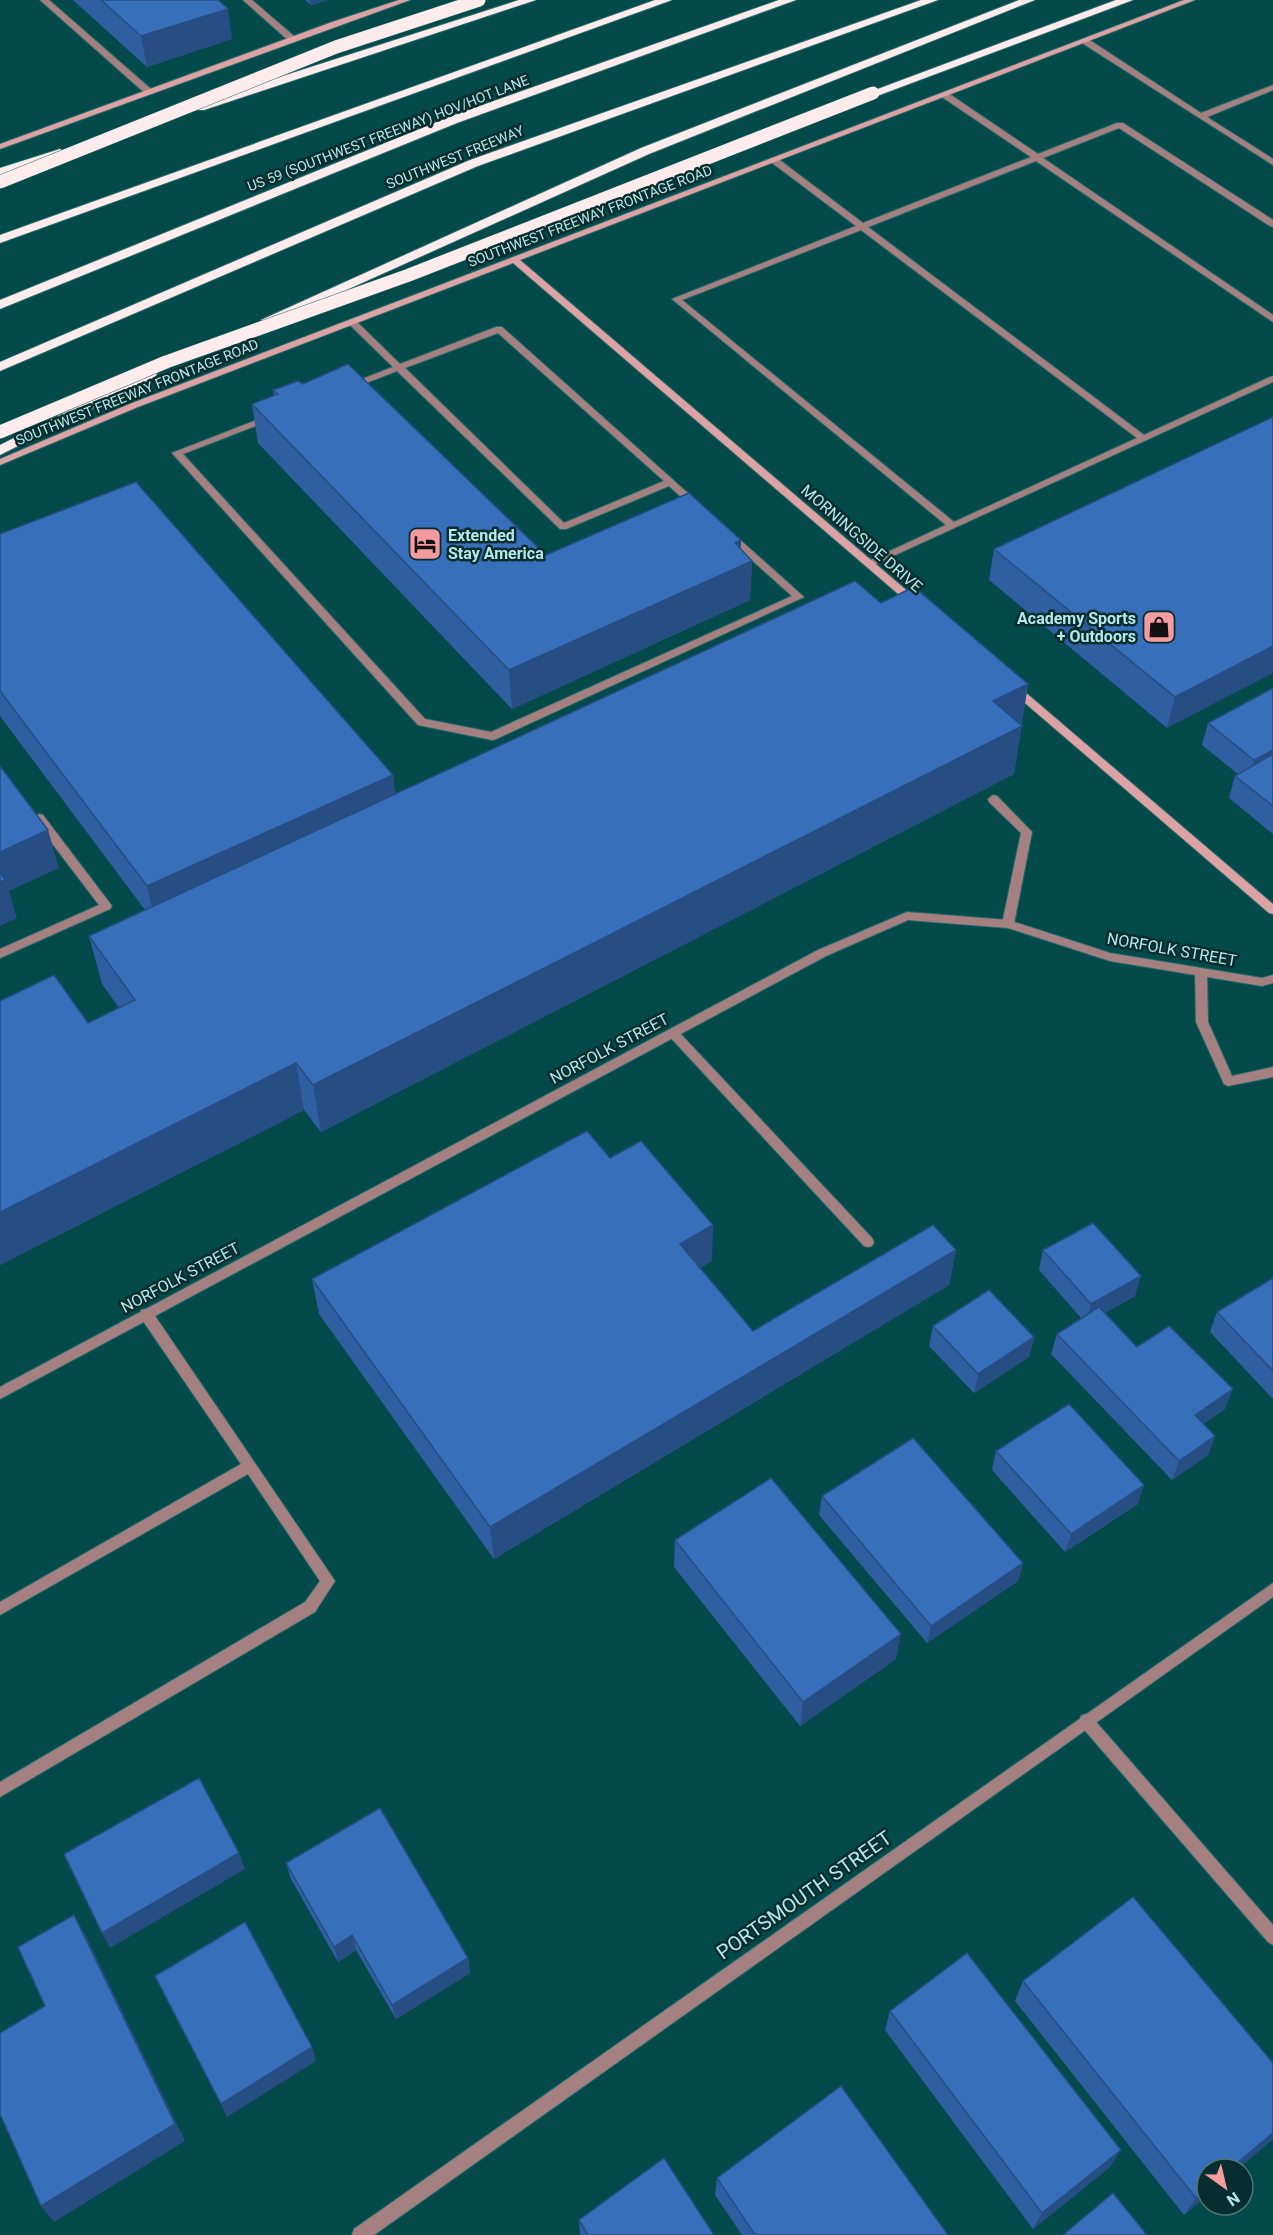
<svg xmlns="http://www.w3.org/2000/svg" width="1273" height="2235" viewBox="0 0 1273 2235" font-family="Roboto,sans-serif">
  <style>
    .lines { fill: none; stroke-linecap: round; stroke-linejoin: round }
    .lane-casing { stroke: #276a6a; stroke-width: 2 }
    .street-casing { stroke: #276a6a; stroke-width: 2 }
    .secondary-casing { stroke: #276a6a; stroke-width: 2 }
    .highway-casing { stroke: #276a6a; stroke-width: 2 }
    .lane { fill: #a58081; fill-rule: evenodd }
    .street { fill: #a58081; fill-rule: evenodd }
    .secondary { fill: #dda2a4; fill-rule: evenodd }
    .highway { fill: #feebec; fill-rule: evenodd }
    .highway-bridge-casing { stroke: #276a6a; stroke-width: 14; stroke-linecap: butt }
    .highway-bridge { stroke: #feebec; stroke-width: 13 }
    .wall { fill: #2f5fa1 }
    .shaded-wall { fill: #264e83 }
    .building { fill: #376fbb; stroke: #264e83; stroke-width: 1.5 }
    .labels { text-anchor: middle; stroke-width: 5; stroke-linejoin: round; paint-order: stroke }
    .far-street-label { font-size: 14px; fill: #b5e8e8; stroke: #072d2e }
    .poi-label { font-size: 16px; font-weight: bold; fill: #b5e8e8; stroke: #072d2e; text-anchor: start }
    .street-label { font-size: 16px; fill: #b5e8e8; stroke: #072d2e }
    .near-street-label { font-size: 20px; fill: #b5e8e8; stroke: #072d2e }
  </style>
  <rect width="100%" height="100%" fill="#044a4b"/>
  <g class="lines">
    <g class="lane-casing">
      <g id="lane">
        <polygon points="40,0 49,0 152,90 152,94 146,94"/>
        <polygon points="243,0 252,0 295,37 295,41 289,41"/>
        <polygon points="1082,39 1088,39 1201,113 1273,85 1273,90 1207,117 1273,159 1273,165 1082,43"/>
        <path d="M 942,93 L 948,93 L 1038,154 L 1117,123 L 1123,123 L 1273,220 L 1273,227 L 1270,226 L 1119,128 L 1043,158 L 1273,315 L 1273,322 L 1036,161 L 868,227 L 1144,435 L 1270,377 L 1273,376 L 1273,382 L 869,567 L 864,564 L 866,562 L 946,525 L 672,299 L 856,226 L 771,162 L 771,158 L 777,158 L 863,223 L 1031,157 L 942,97 ZM 861,230 L 1137,438 L 954,522 L 682,300 Z"/>
        <path d="M 352,319 L 355,320 L 400,364 L 496,327 L 502,327 L 804,597 L 496,739 L 492,740 L 418,725 L 172,453 L 393,367 L 349,324 L 349,320 ZM 498,333 L 664,481 L 564,523 L 405,368 ZM 397,371 L 560,529 L 566,529 L 669,486 L 792,596 L 491,732 L 425,719 L 183,454 Z"/>
        <polygon points="993,795 997,796 1032,832 1014,924 1008,928 1002,924 1021,833 989,802 988,799"/>
        <polygon points="39,814 43,815 112,906 110,909 0,958 0,949 99,905 35,821 34,818"/>
        <polygon points="1201,968 1207,972 1208,1022 1232,1076 1273,1067 1273,1077 1228,1086 1224,1084 1196,1022 1195,972"/>
        <polygon points="673,1029 677,1030 872,1238 874,1242 872,1246 868,1247 864,1246 669,1036 667,1033 669,1030"/>
        <polygon points="146,1309 151,1310 335,1581 315,1612 0,1797 0,1782 305,1602 320,1581 248,1474 0,1615 0,1602 241,1464 141,1318 140,1314 141,1310"/>
        <polygon points="1086,1714 1091,1716 1273,1925 1273,1945 1268,1942 1081,1726 1079,1721 1081,1716"/>
      </g>
    </g>
    <g class="street-casing">
      <g id="street">
        <polygon points="907,912 1008,920 1110,953 1262,978 1273,975 1273,983 1262,986 1110,961 1008,928 908,920 826,956 0,1399 0,1387 818,950"/>
        <polygon points="1273,1583 1273,1597 374,2235 352,2235 354,2229"/>
      </g>
    </g>
    <g class="secondary-casing">
      <g id="secondary">
        <polygon points="399,0 410,0 0,149 0,144 332,22"/>
        <polygon points="1184,0 1195,0 520,260 919,601 919,605 911,605 513,263 138,407 0,465 0,459 132,403"/>
        <polygon points="1014,685 1018,686 1273,904 1273,914 1269,913 1010,690 1009,688"/>
      </g>
    </g>
    <g class="highway-casing">
      <g id="highway">
        <polygon points="519,0 536,0 204,110 196,110 194,107 196,104"/>
        <polygon points="655,0 672,0 0,243 0,235"/>
        <polygon points="779,0 796,0 457,123 0,309 0,300 449,117"/>
        <polygon points="921,0 938,0 478,166 0,371 0,362 470,160"/>
        <polygon points="1019,0 1035,0 649,154 273,323 263,323 261,320 641,148"/>
        <polygon points="1116,0 1133,0 877,96 869,96 867,93"/>
        <polygon points="60,149 66,153 64,156 0,176 0,168"/>
        <polygon points="150,370 157,374 155,377 0,455 0,445"/>
      </g>
    </g>
    <use href="#lane" class="lane"/>
    <use href="#street" class="street"/>
    <use href="#secondary" class="secondary"/>
    <use href="#highway" class="highway"/>
    <g class="highway-bridge-casing">
      <g id="highway-bridge">
        <polyline points="0,182 336,47 479,0"/>
        <polyline points="0,432 166,362 409,275 873,93"/>
      </g>
    </g>
    <use href="#highway-bridge" class="highway-bridge"/>
  </g>
  <g class="wall">
    <polygon points="73,0 218,0 232,39 147,67"/>
    <polygon points="305,0 327,0 311,5"/>
    <polygon points="273,390 546,555 741,540 740,549 752,561 750,600 512,709 258,443 252,404 274,396"/>
    <polygon points="1273,417 1167,728 989,580 994,549"/>
    <polygon points="0,534 393,775 395,794 881,603 1028,684 1014,774 321,1132 304,1110 0,1265 0,1001 88,1023 119,1008 102,984 89,936 145,910 0,716"/>
    <polygon points="1273,688 1273,834 1229,798 1235,776 1238,774 1202,745 1208,723"/>
    <polygon points="610,1158 712,1261 700,1268 753,1331 956,1250 949,1285 494,1559 319,1314 312,1279"/>
    <polygon points="1043,1250 1135,1296 1105,1313 1137,1347 1225,1409 1203,1424 1215,1436 1208,1455 1172,1480 1051,1354 1057,1334 1081,1318 1039,1270"/>
    <polygon points="1273,1278 1273,1399 1210,1332 1217,1312"/>
    <polygon points="933,1326 1034,1337 1029,1357 974,1393 929,1346"/>
    <polygon points="996,1451 1138,1504 1065,1552 992,1470"/>
    <polygon points="822,1496 1023,1563 1018,1581 927,1643 819,1515"/>
    <polygon points="675,1540 896,1659 800,1726 674,1567"/>
    <polygon points="286,1863 468,1958 470,1973 396,2019 356,1950 338,1962 291,1879"/>
    <polygon points="1023,1981 1273,2063 1273,2139 1238,2169 1207,2169 1207,2195 1184,2215 1015,2001"/>
    <polygon points="890,2011 1110,2167 1033,2229 885,2030"/>
    <polygon points="717,2178 948,2235 742,2235 715,2195"/>
    <polygon points="579,2220 714,2235 580,2235"/>
  </g>
  <g class="shaded-wall">
    <polygon points="310,0 327,0 311,5"/>
    <polygon points="228,9 232,39 147,67 141,36"/>
    <polygon points="741,540 740,566 752,561 750,600 512,709 509,670"/>
    <polygon points="1273,646 1273,673 1167,728 1175,697"/>
    <polygon points="1028,684 1014,774 321,1132 313,1085 993,701"/>
    <polygon points="1273,750 1273,769 1248,783 1254,760"/>
    <polygon points="393,775 397,813 156,924 147,886"/>
    <polygon points="48,830 59,868 9,891 17,918 0,926 0,852"/>
    <polygon points="296,1063 304,1110 0,1265 0,1212"/>
    <polygon points="713,1225 712,1261 679,1280 680,1244"/>
    <polygon points="956,1250 949,1285 494,1559 490,1527"/>
    <polygon points="1141,1276 1135,1296 1086,1324 1091,1304"/>
    <polygon points="1034,1337 1029,1357 974,1393 978,1374"/>
    <polygon points="1233,1389 1225,1409 1188,1434 1195,1415"/>
    <polygon points="1215,1436 1208,1455 1172,1480 1179,1461"/>
    <polygon points="1144,1485 1138,1504 1065,1552 1071,1534"/>
    <polygon points="1023,1563 1018,1581 927,1643 931,1626"/>
    <polygon points="901,1634 896,1659 800,1726 803,1702"/>
    <polygon points="239,1853 245,1869 110,1948 102,1933"/>
    <polygon points="74,1915 86,1936 185,2141 54,2222 41,2206"/>
    <polygon points="352,1935 356,1950 338,1962 334,1947"/>
    <polygon points="468,1958 470,1973 396,2019 392,2005"/>
    <polygon points="312,2047 316,2061 227,2117 221,2104"/>
    <polygon points="1273,2133 1273,2139 1238,2169 1230,2169"/>
    <polygon points="1121,2150 1110,2167 1033,2229 1042,2213"/>
    <polygon points="1207,2189 1207,2195 1184,2215 1196,2198"/>
  </g>
  <g class="building">
    <polygon points="101,0 218,0 228,9 141,36"/>
    <polygon points="348,364 546,555 689,493 741,540 735,543 752,561 509,670 252,404 278,394 273,390 298,381 303,384"/>
    <polygon points="1273,417 1273,646 1175,697 994,549"/>
    <polygon points="136,482 393,775 147,886 0,691 0,534"/>
    <polygon points="855,581 881,603 914,587 1028,684 993,701 1022,726 313,1085 296,1063 0,1212 0,1001 54,975 88,1023 135,1000 89,936"/>
    <polygon points="1273,688 1273,750 1254,760 1208,723"/>
    <polygon points="1273,754 1273,806 1235,776"/>
    <polygon points="0,766 48,830 0,852"/>
    <polygon points="0,872 5,880 0,882"/>
    <polygon points="587,1131 610,1158 641,1141 713,1225 680,1244 753,1331 933,1225 956,1250 490,1527 312,1279"/>
    <polygon points="1093,1223 1141,1276 1091,1304 1043,1250"/>
    <polygon points="1273,1278 1273,1371 1217,1312"/>
    <polygon points="989,1290 1034,1337 978,1374 933,1326"/>
    <polygon points="1099,1307 1137,1347 1169,1326 1233,1389 1195,1415 1215,1436 1179,1461 1057,1334"/>
    <polygon points="1069,1404 1144,1485 1071,1534 996,1451"/>
    <polygon points="913,1438 1023,1563 931,1626 822,1496"/>
    <polygon points="771,1478 901,1634 803,1702 675,1540"/>
    <polygon points="199,1778 239,1853 102,1933 64,1854"/>
    <polygon points="380,1808 468,1958 392,2005 352,1935 334,1947 286,1863"/>
    <polygon points="1133,1897 1273,2063 1273,2133 1230,2169 1207,2169 1207,2189 1196,2198 1023,1981"/>
    <polygon points="74,1915 175,2124 41,2206 0,2114 0,2033 45,2006 18,1947"/>
    <polygon points="245,1922 312,2047 221,2104 155,1976"/>
    <polygon points="967,1953 1121,2150 1042,2213 890,2011"/>
    <polygon points="841,2086 948,2235 755,2235 717,2178"/>
    <polygon points="664,2158 714,2235 588,2235 579,2220"/>
    <polygon points="1113,2193 1147,2235 1063,2235"/>
  </g>
  <defs>
    <g id="hotel-square" transform="scale(1.725)"><rect x="-9" y="-9" width="18" height="18" rx="4" fill="#f49b9f" stroke="#072d2e"/><path d="M-6-4.5h1.5V1H6V5H4.5V3h-9V5H-6ZM-4 0a1.8 1.8 0 1 1 3.6 0ZM.5 0V-2.5h3Q6-2.5 6 0Z" fill="#111"/></g>
    <g id="shop-square" transform="scale(1.725)"><rect x="-9" y="-9" width="18" height="18" rx="4" fill="#f49b9f" stroke="#072d2e"/><path d="M-5-2.5h2.3a2.7 3.5 0 0 1 5.4 0H5L5.5 6h-11ZM-1.5-2.5h3a1.5 2.3 0 0 0-3 0Z" fill="#111"/></g>
  </defs>
  <g fill-rule="evenodd">
    <use href="#hotel-square" x="425" y="544"/>
    <use href="#shop-square" x="1159" y="627"/>
  </g>
  <g class="labels">
    <g class="far-street-label">
      <text transform="translate(388 133) rotate(-21)" y="5">US 59 (SOUTHWEST FREEWAY) HOV/HOT LANE</text>
      <text transform="translate(455 157) rotate(-22)" y="5">SOUTHWEST FREEWAY</text>
      <text transform="translate(590 216) rotate(-21)" y="5">SOUTHWEST FREEWAY FRONTAGE ROAD</text>
      <text transform="translate(137 392) rotate(-22)" y="5">SOUTHWEST FREEWAY FRONTAGE ROAD</text>
    </g>
    <g class="poi-label">
      <text x="448" y="541">Extended<tspan x="448" dy="18">Stay America</tspan></text>
      <text x="1136" y="624" text-anchor="end">Academy Sports<tspan x="1136" dy="18">+ Outdoors</tspan></text>
    </g>
    <g class="street-label">
      <text transform="translate(862 538) rotate(41)" y="6">MORNINGSIDE DRIVE</text>
      <text transform="translate(1172 949) rotate(10)" y="6">NORFOLK STREET</text>
      <text transform="translate(609 1048) rotate(-28)" y="6">NORFOLK STREET</text>
      <text transform="translate(180 1277) rotate(-28)" y="6">NORFOLK STREET</text>
    </g>
    <g class="near-street-label">
      <text transform="translate(804 1895) rotate(-35)" y="7">PORTSMOUTH STREET</text>
    </g>
  </g>
  <g transform="translate(1225 2187) rotate(146)"><circle r="28" fill="#072d2e" stroke="#4d7878" stroke-width="1.5"/>
  <path d="M0-4.5L10 22L0 15L-10 22Z" fill="#f49b9f"/>
  <text y="-9" font-size="16" font-weight="bold" text-anchor="middle" fill="#b5e8e8">N</text>
  </g>
</svg>
